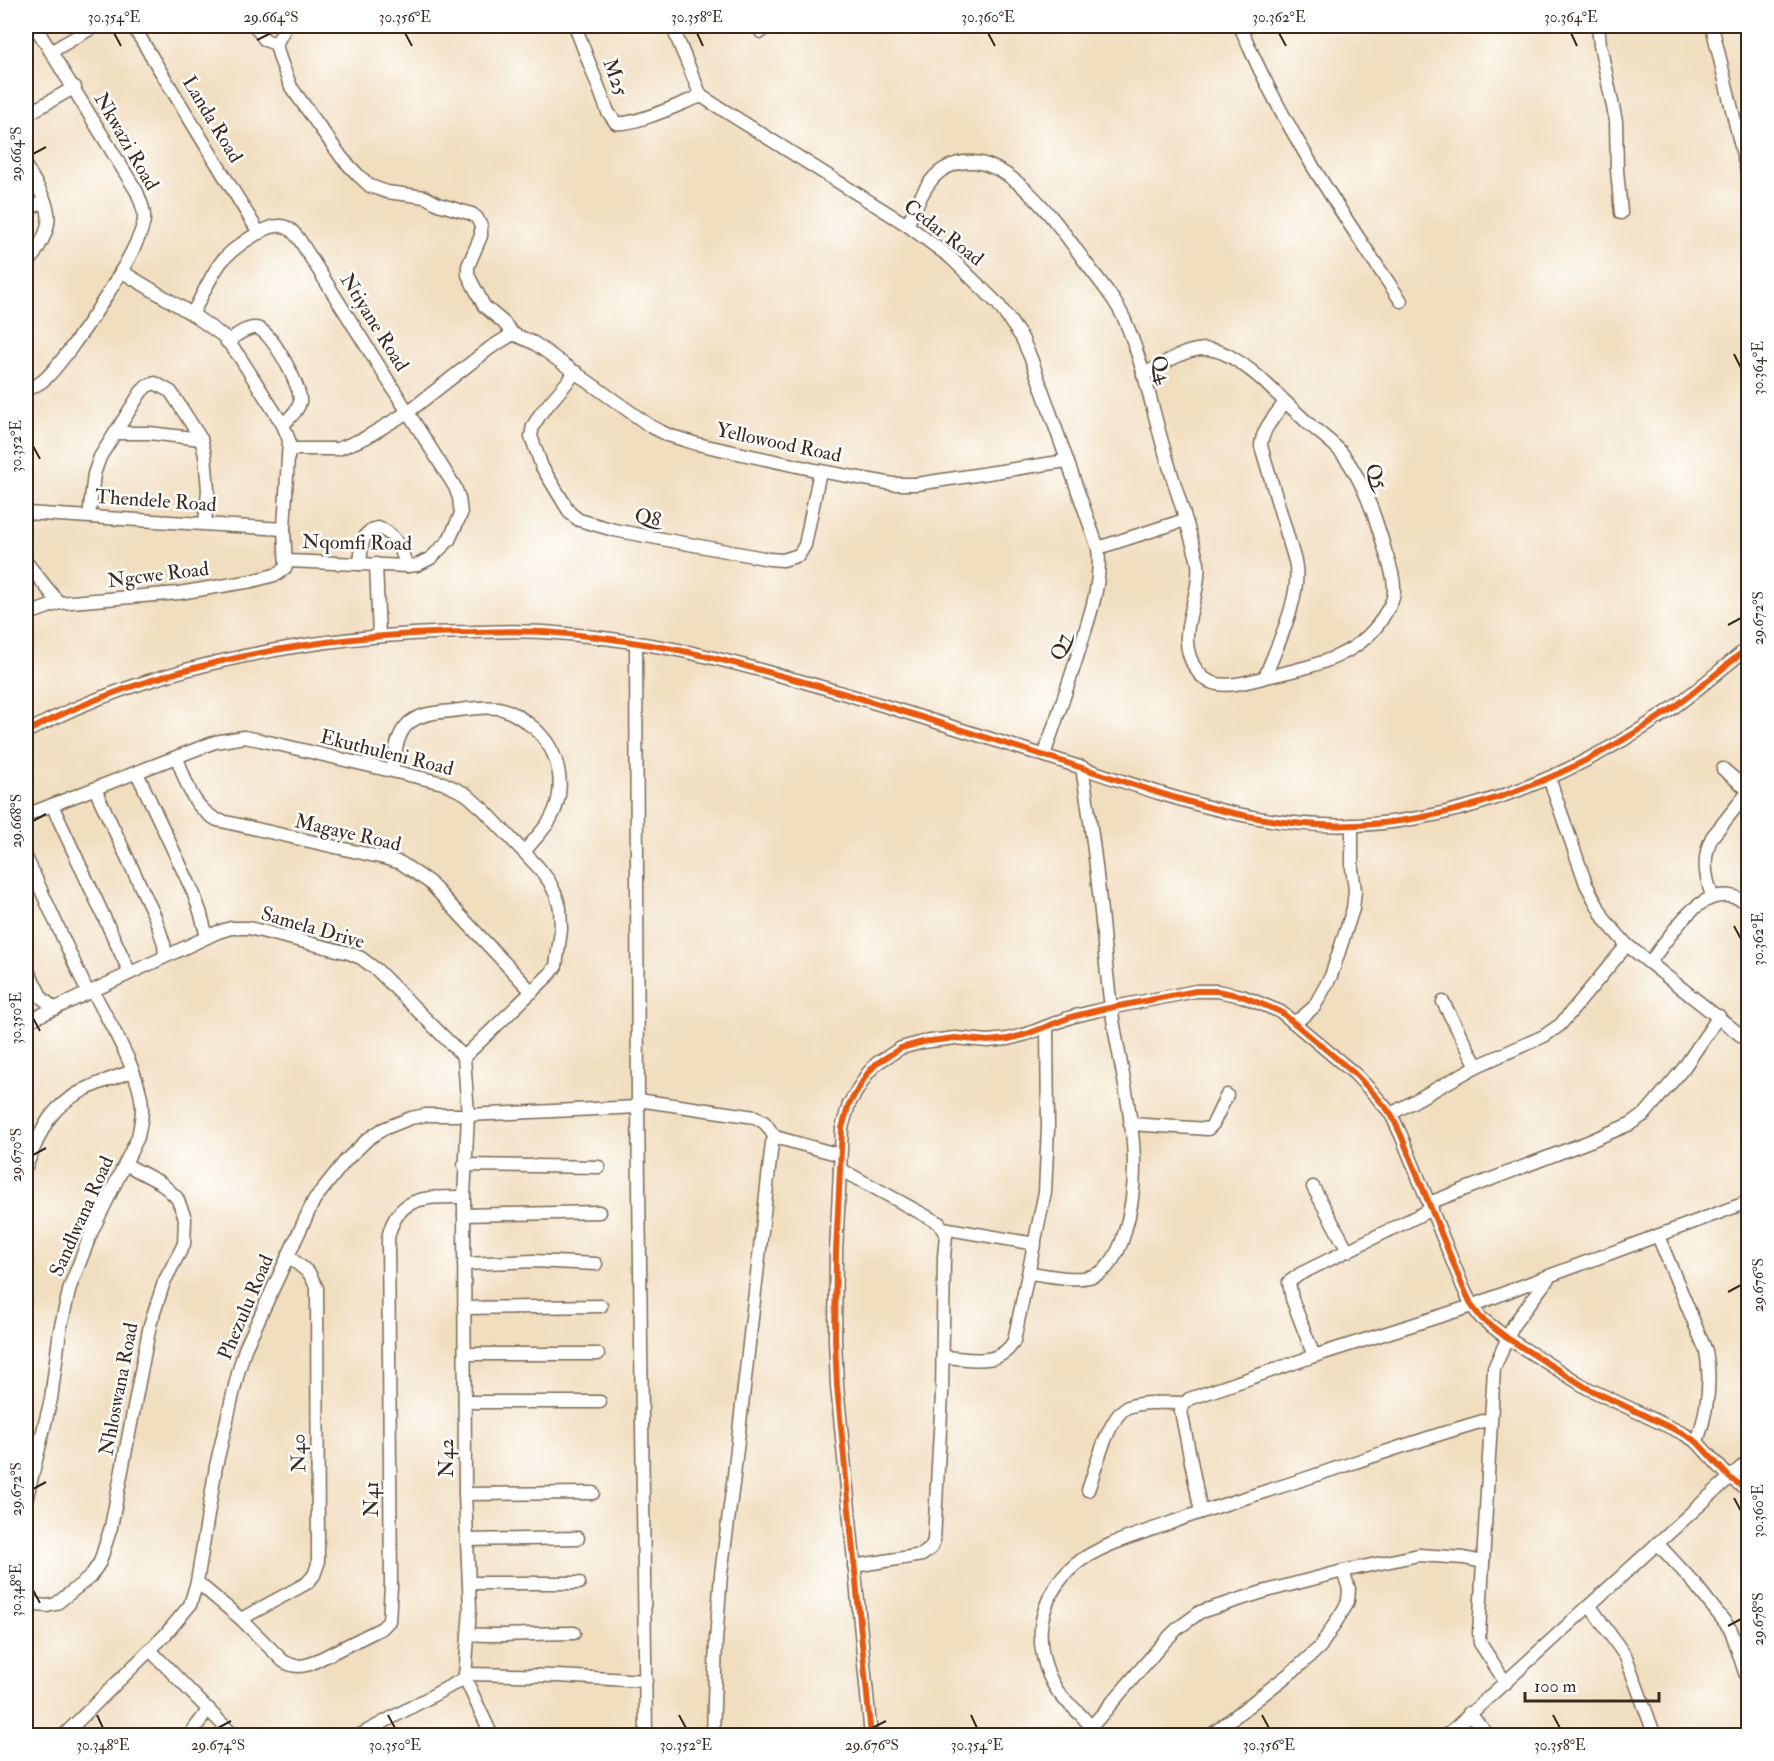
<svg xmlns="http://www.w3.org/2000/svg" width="1774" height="1761" viewBox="0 0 1774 1761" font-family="'IM FELL Double Pica',serif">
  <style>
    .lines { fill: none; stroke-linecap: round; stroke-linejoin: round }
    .minor-casing { stroke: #7b6956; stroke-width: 15 }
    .minor { stroke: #fff; stroke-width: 12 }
    .cycleway-casing { stroke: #fff; stroke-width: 10 }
    .cycleway { stroke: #e8590c; stroke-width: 6 }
    .ticks { fill: none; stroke: #3b2a1e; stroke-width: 2 }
    .labels { text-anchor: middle; stroke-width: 5; stroke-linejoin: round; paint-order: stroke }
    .street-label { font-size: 20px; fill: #3b2a1e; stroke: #fff }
    .neatline { fill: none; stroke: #3b2a1e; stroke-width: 2 }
    .ticks-label { font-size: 15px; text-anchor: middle; fill: #3b2a1e }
  </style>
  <rect width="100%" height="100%" fill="#fff"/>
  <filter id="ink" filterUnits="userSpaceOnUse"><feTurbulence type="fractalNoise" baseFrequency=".0167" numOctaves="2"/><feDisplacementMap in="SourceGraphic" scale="12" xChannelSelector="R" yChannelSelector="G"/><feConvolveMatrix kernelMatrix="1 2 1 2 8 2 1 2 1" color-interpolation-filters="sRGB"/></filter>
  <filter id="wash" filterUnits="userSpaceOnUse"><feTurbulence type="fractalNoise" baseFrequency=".008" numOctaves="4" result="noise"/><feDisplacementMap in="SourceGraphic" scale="24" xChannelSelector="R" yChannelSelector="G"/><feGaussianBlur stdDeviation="1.35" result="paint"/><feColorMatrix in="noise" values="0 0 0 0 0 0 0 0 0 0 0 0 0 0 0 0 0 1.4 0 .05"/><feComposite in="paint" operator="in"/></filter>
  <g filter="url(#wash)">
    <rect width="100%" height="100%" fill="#f1debf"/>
  </g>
  <g filter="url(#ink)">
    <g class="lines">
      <g class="minor-casing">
        <g id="minor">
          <polyline points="133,26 259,233"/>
          <polyline points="255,26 265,40 276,44"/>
          <polyline points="286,26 276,44 280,59 291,87 342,158 358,175 370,186 387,192 425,197 438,204 472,214 477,218 481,226 481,236 468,266 468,275 484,306 504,323 513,334 534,343 650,426 668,435 697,444 820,471 893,484 917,484 1066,461"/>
          <path d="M 575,26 L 608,112 L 616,123 C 634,126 682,103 701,96"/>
          <path d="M 672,26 L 701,96 L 907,225 L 951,258 L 998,304 L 1022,338 L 1032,361 L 1098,548 C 1102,582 1091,612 1081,644 C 1070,681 1057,718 1044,755"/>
          <polyline points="758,26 761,32"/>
          <path d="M 1240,26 C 1281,124 1341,213 1401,301"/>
          <polyline points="1598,26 1600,45 1616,121 1617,170 1621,213"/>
          <polyline points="1712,26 1748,176"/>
          <polyline points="52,51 95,26"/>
          <polyline points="26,115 75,87"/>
          <path d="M 26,167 C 56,216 56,220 26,268"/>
          <polyline points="26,212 36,205 45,202"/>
          <path d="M 907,225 C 917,207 925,180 944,169 C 1000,136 1058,225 1086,263 C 1100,282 1117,301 1126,323 C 1143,363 1152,408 1164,449 C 1175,487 1188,524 1198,563 C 1202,601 1171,636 1198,672 C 1215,695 1248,681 1271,676 C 1314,666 1363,656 1386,612 C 1390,606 1394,599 1394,591 C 1395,577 1388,561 1384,547 C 1375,515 1362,478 1341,452 C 1332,442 1320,433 1310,425 C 1293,409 1277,394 1260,378 C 1210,336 1196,344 1143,375"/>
          <path d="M 192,314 C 202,297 210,276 222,261 C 232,249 266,224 281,226 C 290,227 294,233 299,239 L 455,487 L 459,498 L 461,514 L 449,540 L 431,558 L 417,565 L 407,566 L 287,561"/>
          <path d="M 227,342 C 235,336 246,327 256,328 C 271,329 302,388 300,402 C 298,411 289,418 283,425"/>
          <polyline points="576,372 541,413 533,426 531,436 542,467 570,513 579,520 614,530 769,559 783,560 799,555 805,545 820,471"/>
          <path d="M 26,390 C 32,387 40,384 45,379 C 69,357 142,248 144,219 C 145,210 140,200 137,192 L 35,26"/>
          <polyline points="115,433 149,433 201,439"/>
          <polyline points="289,449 338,449 365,438 408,412 490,348 513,334"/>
          <polyline points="26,513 284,529"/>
          <polyline points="89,516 94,474 100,457 141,392 147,386 155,383 171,392 201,439 205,455 208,490 205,523"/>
          <polyline points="1098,548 1185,520"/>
          <polyline points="26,562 59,603"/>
          <path d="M 360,564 C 362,548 360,531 378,528 C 396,533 401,550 407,566"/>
          <polyline points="376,564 379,636"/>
          <polyline points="26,615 59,603 179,593 252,581 278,574 286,567 284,529 289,440 283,425 239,356 223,336 192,314 121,271"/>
          <polyline points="636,643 638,1107 646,1736"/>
          <path d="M 1265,677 C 1277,645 1303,595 1295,561 L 1261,446 C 1262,429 1275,416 1285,402"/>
          <path d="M 26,732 C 157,662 327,633 474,632 C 502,631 529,630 556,633 C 595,636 635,642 673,649 C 715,657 756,669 797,680 C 873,701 948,726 1023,749 C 1133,782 1241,831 1358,825 C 1470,819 1579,773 1670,710 C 1697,691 1722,668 1748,648"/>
          <path d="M 177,758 C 187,783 191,806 217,820 L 384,858 L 401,863 L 429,882 L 532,992"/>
          <polyline points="1723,769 1748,790"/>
          <path d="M 392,770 C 395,756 396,737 406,726 C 416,714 437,712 452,711 C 467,709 484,706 498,708 C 511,710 524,720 534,728 C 560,751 568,789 550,820 C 543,831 532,842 524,852"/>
          <polyline points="137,773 193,892 200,911 207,937"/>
          <polyline points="1549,778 1586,884 1605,920 1627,945 1748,1041"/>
          <polyline points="95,789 155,917 164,944 165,956"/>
          <polyline points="52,805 130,973"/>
          <polyline points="26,815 215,742 244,737 260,740 443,783 466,794 484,810 539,868 549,881 556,895 560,908 561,930 556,966 550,974 464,1057"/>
          <polyline points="26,857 88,993"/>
          <path d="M 1712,896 C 1705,875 1702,858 1712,837 L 1748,792"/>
          <path d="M 1650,962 C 1674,932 1704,875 1748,903"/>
          <polyline points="26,967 42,998 55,1009"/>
          <polyline points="1443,1002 1477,1066"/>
          <polyline points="26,1022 218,932 231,928 249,928 349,953 361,958 377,970 464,1057"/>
          <polyline points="1293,1022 1301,1018 1314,1007 1331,976 1353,909 1355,890 1352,868 1352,825"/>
          <polyline points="638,1100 755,1117 765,1123 775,1137"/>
          <polyline points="1391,1114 1477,1066 1544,1036 1560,1025 1627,945"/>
          <polyline points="1130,1124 1208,1129 1213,1124 1227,1095"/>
          <polyline points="464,1165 599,1167"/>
          <path d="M 26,1167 C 33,1150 40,1131 51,1116 C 70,1091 104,1081 133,1071"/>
          <polyline points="840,1169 939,1223 946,1235 944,1257 942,1394 934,1540 931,1548 922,1555 854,1566"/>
          <polyline points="1313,1187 1348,1251"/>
          <polyline points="1429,1203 1590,1141 1630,1124 1645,1114 1683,1069 1719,1016"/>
          <polyline points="464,1215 599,1212"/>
          <polyline points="943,1228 1035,1244"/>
          <path d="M 1658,1236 L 1706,1351 C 1712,1382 1707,1413 1697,1442"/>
          <polyline points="464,1264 533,1261 596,1264"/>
          <path d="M 1029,1273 C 1053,1275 1088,1287 1107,1267 C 1116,1257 1122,1243 1125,1231 C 1148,1157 1121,1080 1111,1006 C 1105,966 1103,925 1098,884 C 1094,845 1088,806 1082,767"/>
          <polyline points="464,1308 601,1306"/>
          <polyline points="465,1354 598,1354"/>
          <polyline points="1314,1356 1292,1299 1289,1282 1300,1274 1432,1209"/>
          <path d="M 943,1357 C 969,1358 999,1368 1014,1341 L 1045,1192 L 1048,1128 L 1047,1028"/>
          <polyline points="465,1402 600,1402"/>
          <path d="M 1088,1490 C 1095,1471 1109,1414 1128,1407 C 1145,1401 1167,1403 1185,1403"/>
          <polyline points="465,1494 593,1493"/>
          <path d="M 26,1501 L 51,1399 L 60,1330 L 70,1287 L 92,1231 L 138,1137 C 140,1127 142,1118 142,1109 C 142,1075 108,1021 93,991"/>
          <polyline points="1201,1512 1181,1411 1182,1407 1189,1399 1314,1356 1472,1306 1522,1286 1748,1202"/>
          <polyline points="467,1540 578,1538"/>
          <polyline points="1657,1543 1694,1583 1731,1630 1748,1682"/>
          <path d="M 197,1582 L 241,1619 L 283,1661 C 293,1667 299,1667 310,1664 L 382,1628 L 389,1621 L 391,1586 L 388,1238 C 397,1195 427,1197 464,1197"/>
          <polyline points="469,1583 579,1583"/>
          <polyline points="26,1598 37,1605 47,1606 56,1604 90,1577 100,1562 111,1527 150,1325 164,1282 184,1244 185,1218 177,1198 161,1183 125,1164"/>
          <polyline points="1590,1606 1626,1657 1655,1736"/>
          <polyline points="241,1619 307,1583 314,1575 318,1564 317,1288 309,1273 288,1256"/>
          <path d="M 468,1634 C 503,1637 538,1633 574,1633"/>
          <polyline points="150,1650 234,1736"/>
          <polyline points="465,1674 558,1676 646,1681"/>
          <polyline points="465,1678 492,1736"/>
          <polyline points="1506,1683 1480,1643 1479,1634 1494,1368 1514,1324 1548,1279"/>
          <polyline points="1469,1713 1489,1736"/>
          <polyline points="1092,1726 1164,1642 1177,1629 1200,1612 1263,1592 1343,1571 1419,1555 1464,1558 1483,1562"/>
          <polyline points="26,1734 27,1736"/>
          <polyline points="63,1736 165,1635 190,1605 197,1582 216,1466 238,1373 245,1349 314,1200 346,1160 368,1139 383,1129 411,1118 426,1115 468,1115 638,1107"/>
          <polyline points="189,1736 209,1709"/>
          <polyline points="358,1736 465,1678 470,1609 465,1494 464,1197 468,1115 464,1057"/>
          <polyline points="713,1736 716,1640 721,1574 733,1484 772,1143 775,1137 840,1155"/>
          <polyline points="871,1736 837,1386 835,1339 836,1252 842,1128 849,1104 867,1074 877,1063 901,1048 923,1042 955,1038 988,1041 1008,1039 1027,1034 1071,1017 1099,1010 1196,991 1217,991 1242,996 1281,1012 1355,1074 1375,1095 1391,1114 1401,1135 1463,1287 1472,1306 1481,1318 1507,1338 1587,1388 1684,1434 1697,1442 1730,1478 1748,1490"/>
          <path d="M 1098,1736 C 1088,1721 1077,1711 1064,1699 C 1047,1681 1039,1651 1041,1627 C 1044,1603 1056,1581 1075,1565 C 1096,1546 1143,1533 1170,1523 C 1224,1503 1280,1488 1334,1469 C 1386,1452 1437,1434 1490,1419"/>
          <polyline points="1210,1736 1298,1667 1320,1647 1344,1609 1348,1601 1349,1589 1343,1571"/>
          <polyline points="1446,1736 1748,1461"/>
          <polyline points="1748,1736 1748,1735"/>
        </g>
      </g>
      <use href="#minor" class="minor"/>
      <g class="cycleway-casing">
        <g id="cycleway">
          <path d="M 26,732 C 157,662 327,633 474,632 C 502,631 529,630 556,633 C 595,636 635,642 673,649 C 715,657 756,669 797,680 C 873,701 948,726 1023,749 C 1133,782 1241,831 1358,825 C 1470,819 1579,773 1670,710 C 1697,691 1722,668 1748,648"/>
          <polyline points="871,1736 837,1386 835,1339 836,1252 842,1128 849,1104 867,1074 877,1063 901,1048 923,1042 955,1038 988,1041 1008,1039 1027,1034 1071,1017 1099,1010 1196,991 1217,991 1242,996 1281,1012 1355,1074 1375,1095 1391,1114 1401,1135 1463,1287 1472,1306 1481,1318 1507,1338 1587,1388 1684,1434 1697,1442 1730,1478 1748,1490"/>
        </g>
      </g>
      <use href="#cycleway" class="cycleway"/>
    </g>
  </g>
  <path class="ticks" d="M 114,33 L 121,46M 405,33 L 412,46M 697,33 L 703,46M 988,33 L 995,46M 1279,33 L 1286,46M 1571,33 L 1577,46M 257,40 L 271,33M 33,154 L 46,147M 1734,354 L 1741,368M 33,446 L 40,459M 1728,625 L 1741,618M 33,821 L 46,814M 1734,926 L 1741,939M 33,1018 L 40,1031M 33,1155 L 46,1148M 1728,1292 L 1741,1285M 33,1489 L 46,1482M 1734,1498 L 1741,1511M 33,1590 L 40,1603M 1728,1626 L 1741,1619M 97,1715 L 103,1728M 388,1715 L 395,1728M 679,1715 L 686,1728M 971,1715 L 977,1728M 1262,1715 L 1269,1728M 1553,1715 L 1560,1728M 218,1728 L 231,1721M 872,1728 L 886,1721"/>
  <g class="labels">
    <g class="street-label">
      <text transform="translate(616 77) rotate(70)" y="7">M25</text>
      <text transform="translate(213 119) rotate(59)" y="7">Landa Road</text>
      <text transform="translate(127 141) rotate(60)" y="7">Nkwazi Road</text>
      <text transform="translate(944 232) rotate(38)" y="7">Cedar Road</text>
      <text transform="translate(375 322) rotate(58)" y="7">Ntiyane Road</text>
      <text transform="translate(1162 369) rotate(73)" y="7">Q4</text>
      <text transform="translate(779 442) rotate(12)" y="7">Yellowood Road</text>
      <text transform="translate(1377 476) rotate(64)" y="7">Q5</text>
      <text transform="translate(156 500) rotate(4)" y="7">Thendele Road</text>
      <text transform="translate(648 517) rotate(11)" y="7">Q8</text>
      <text transform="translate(357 542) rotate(1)" y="7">Nqomfi Road</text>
      <text transform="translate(158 574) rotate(-7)" y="7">Ngcwe Road</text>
      <text transform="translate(1060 647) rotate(-73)" y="7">Q7</text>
      <text transform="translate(387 752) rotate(14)" y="7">Ekuthuleni Road</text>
      <text transform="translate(348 832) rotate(13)" y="7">Magaye Road</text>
      <text transform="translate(313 927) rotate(16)" y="7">Samela Drive</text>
      <text transform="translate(81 1216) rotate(-66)" y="7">Sandlwana Road</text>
      <text transform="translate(245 1307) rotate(-67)" y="7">Phezulu Road</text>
      <text transform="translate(118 1389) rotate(-79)" y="7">Nhloswana Road</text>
      <text transform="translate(298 1453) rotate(-91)" y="7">N40</text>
      <text transform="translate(446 1458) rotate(-90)" y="7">N42</text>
      <text transform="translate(371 1499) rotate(-90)" y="7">N41</text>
    </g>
  </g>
  <rect width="1774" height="1761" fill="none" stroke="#fff" stroke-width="66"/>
  <path d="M1525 1692v9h134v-9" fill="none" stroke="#3b2a1e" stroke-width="3"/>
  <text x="1534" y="1692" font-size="18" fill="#3b2a1e" stroke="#ffffff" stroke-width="4.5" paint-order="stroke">100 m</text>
  <rect x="33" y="33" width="1708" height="1695" class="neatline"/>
  <g class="ticks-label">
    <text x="114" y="22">30.354°E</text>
    <text x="271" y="22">29.664°S</text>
    <text x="405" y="22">30.356°E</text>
    <text x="697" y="22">30.358°E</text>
    <text x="988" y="22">30.360°E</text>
    <text x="1279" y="22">30.362°E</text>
    <text x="1571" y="22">30.364°E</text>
    <text transform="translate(16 154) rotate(-90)" y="5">29.664°S</text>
    <text transform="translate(1758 368) rotate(-90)" y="5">30.364°E</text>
    <text transform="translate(16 446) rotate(-90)" y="5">30.352°E</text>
    <text transform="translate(1758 618) rotate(-90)" y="5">29.672°S</text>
    <text transform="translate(16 821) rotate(-90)" y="5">29.668°S</text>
    <text transform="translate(1758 939) rotate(-90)" y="5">30.362°E</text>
    <text transform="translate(16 1018) rotate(-90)" y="5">30.350°E</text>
    <text transform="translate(16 1155) rotate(-90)" y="5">29.670°S</text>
    <text transform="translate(1758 1285) rotate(-90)" y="5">29.676°S</text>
    <text transform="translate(16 1489) rotate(-90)" y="5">29.672°S</text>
    <text transform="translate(1758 1511) rotate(-90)" y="5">30.360°E</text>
    <text transform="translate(16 1590) rotate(-90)" y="5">30.348°E</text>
    <text transform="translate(1758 1619) rotate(-90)" y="5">29.678°S</text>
    <text x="103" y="1750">30.348°E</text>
    <text x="218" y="1750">29.674°S</text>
    <text x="395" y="1750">30.350°E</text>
    <text x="686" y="1750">30.352°E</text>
    <text x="872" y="1750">29.676°S</text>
    <text x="977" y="1750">30.354°E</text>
    <text x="1269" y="1750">30.356°E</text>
    <text x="1560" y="1750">30.358°E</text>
  </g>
</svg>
